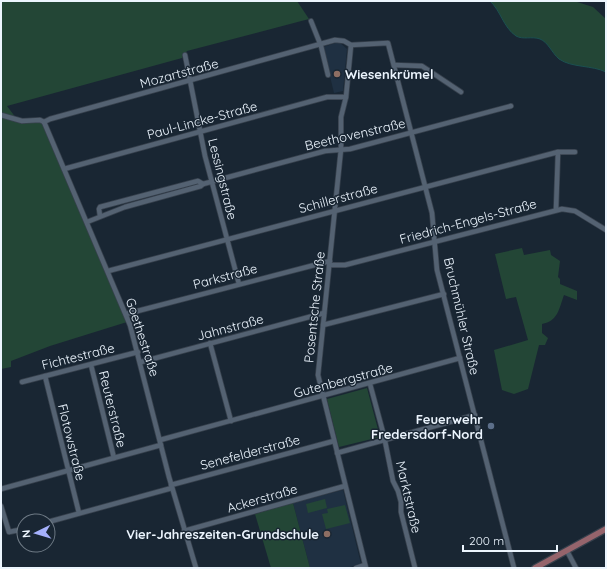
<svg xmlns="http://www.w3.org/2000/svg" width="607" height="569" viewBox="0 0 607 569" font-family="Quicksand,sans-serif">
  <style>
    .built { fill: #1f3042 }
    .green { fill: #234636 }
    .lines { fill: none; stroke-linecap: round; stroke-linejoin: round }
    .stream { stroke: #1b5051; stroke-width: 1 }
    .minor-casing { stroke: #37414d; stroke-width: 6 }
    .major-casing { stroke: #37414d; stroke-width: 8 }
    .minor { stroke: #546272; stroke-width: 4.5 }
    .major { stroke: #95646c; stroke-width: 5.5 }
    .education-dot { fill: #8d6e63; stroke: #192633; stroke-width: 1.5 }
    .service-dot { fill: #5c6f8a; stroke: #192633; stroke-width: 1.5 }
    .labels { text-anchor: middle; stroke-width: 3; stroke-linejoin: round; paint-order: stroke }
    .street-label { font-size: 13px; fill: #ecf5fe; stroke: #192633 }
    .poi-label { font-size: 13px; font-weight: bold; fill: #ecf5fe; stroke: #192633; text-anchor: end }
  </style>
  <rect width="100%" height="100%" fill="#192633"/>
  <g class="built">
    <polygon points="339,42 347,49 343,91 334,93 323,47"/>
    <polygon points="343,490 361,564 347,568 310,568 293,503"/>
  </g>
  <g class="green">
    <polygon points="1,1 297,1 309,19 187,51 182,58 7,106 19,122 42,122 127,322 50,346 11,361 11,367 1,369"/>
    <path d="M 490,1 L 574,1 L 593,7 L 606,19 L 606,72 C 592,65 572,68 559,59 C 552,53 548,42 540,39 C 532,36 523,40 516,36 C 503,27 501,11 490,1 Z"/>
    <path d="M 522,248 L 524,255 L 550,250 L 551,255 L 560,261 L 558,277 L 560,279 L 560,284 L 577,291 L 577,300 L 564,295 C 559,309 558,321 542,324 L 542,333 L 548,338 L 545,345 L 539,345 L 528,389 L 514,394 L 502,390 L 494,350 L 528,340 L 516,297 L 506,299 L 495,254 Z"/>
    <polygon points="367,388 380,437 339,447 327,399"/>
    <polygon points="325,499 327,508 308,513 306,504"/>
    <polygon points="293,503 310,568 271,568 255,514"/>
    <polygon points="345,505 350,523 326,529 322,514 328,513 327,509"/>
  </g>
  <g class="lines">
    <path class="stream" d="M 490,1 C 501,11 503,27 516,36 C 523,40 532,36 540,39 C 548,42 552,53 559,59 C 572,68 592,65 606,72"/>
    <g class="minor-casing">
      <g id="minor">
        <polyline points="311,21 321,46 328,75"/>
        <polyline points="351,45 346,97 341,117 341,149 318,375 366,568"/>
        <polyline points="185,55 205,156 239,284"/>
        <polyline points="394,65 422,66 461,92"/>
        <polyline points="1,115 22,121 40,120 44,122"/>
        <polyline points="44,122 50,119 335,40 344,41 351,45 388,43 432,213 437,270 514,568"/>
        <polyline points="44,122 130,325 169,477 196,568"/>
        <polyline points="64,169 327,97 346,97"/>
        <polyline points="556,210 558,152"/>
        <polyline points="100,216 99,209 100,207 198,181 203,184"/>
        <polyline points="87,222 125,207 201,186 203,184 325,151 350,149 511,106"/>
        <polyline points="329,265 345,265 562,209 575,211 606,230"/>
        <polyline points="108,271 558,152 575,152"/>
        <polyline points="126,314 330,261"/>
        <polyline points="323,325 444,294"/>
        <polyline points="210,343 231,421"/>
        <polyline points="141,362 324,313"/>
        <polyline points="91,365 114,458"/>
        <polyline points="45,376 79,513"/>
        <polyline points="22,382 138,352"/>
        <polyline points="370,384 384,436 393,481 398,491 401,502 401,512 415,568"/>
        <polyline points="160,440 460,358"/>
        <polyline points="337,453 475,415"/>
        <polyline points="171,485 334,441"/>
        <polyline points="1,489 161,445"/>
        <polyline points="1,506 9,532 24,529"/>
        <polyline points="48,522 172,488"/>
        <polyline points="184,531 345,486"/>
        <polyline points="567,551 576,568"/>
        <polyline points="356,568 365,565"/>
      </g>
    </g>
    <g class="major-casing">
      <polyline id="major" points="535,568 606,529"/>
    </g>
    <use href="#minor" class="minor"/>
    <use href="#major" class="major"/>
  </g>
  <g class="education-dot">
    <circle cx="337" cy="74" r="4"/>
    <circle cx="327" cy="534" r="4"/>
  </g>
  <circle class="service-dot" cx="491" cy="426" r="4"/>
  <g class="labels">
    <g class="street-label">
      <text transform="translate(179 73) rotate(-15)" y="5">Mozartstraße</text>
      <text transform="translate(202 120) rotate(-15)" y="5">Paul-Lincke-Straße</text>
      <text transform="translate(355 134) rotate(-13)" y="5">Beethovenstraße</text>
      <text transform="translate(223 179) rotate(76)" y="5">Lessingstraße</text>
      <text transform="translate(338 198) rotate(-15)" y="5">Schillerstraße</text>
      <text transform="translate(468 221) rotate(-15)" y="5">Friedrich-Engels-Straße</text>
      <text transform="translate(225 276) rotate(-15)" y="5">Parkstraße</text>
      <text transform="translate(314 307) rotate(-84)" y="5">Posentsche Straße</text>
      <text transform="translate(462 316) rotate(77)" y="5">Bruchmühler Straße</text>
      <text transform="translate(230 327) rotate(-15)" y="5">Jahnstraße</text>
      <text transform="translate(143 337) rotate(72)" y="5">Goethestraße</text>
      <text transform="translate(78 356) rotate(-14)" y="5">Fichtestraße</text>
      <text transform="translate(343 380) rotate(-15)" y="5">Gutenbergstraße</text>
      <text transform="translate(113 409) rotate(76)" y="5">Reuterstraße</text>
      <text transform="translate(72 442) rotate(76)" y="5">Flotowstraße</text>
      <text transform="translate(250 452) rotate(-15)" y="5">Senefelderstraße</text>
      <text transform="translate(409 497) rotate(77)" y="5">Marktstraße</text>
      <text transform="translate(262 498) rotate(-16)" y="5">Ackerstraße</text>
    </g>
    <g class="poi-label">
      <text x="345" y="79" text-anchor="start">Wiesenkrümel</text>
      <text x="483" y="424">Feuerwehr<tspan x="483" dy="15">Fredersdorf-Nord</tspan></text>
      <text x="319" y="539">Vier-Jahreszeiten-Grundschule</text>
    </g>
  </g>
  <rect width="607" height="569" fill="none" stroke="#ecf5fe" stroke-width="4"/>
  <g transform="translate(36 533) rotate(265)"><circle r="19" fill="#192633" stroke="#6d7984"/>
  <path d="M0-3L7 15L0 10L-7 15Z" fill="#a5b1fc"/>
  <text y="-6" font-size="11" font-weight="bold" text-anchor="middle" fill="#ecf5fe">N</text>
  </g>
  <path d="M463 545v6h94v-6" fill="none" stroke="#ecf5fe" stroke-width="2"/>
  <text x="469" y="545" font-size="12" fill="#ecf5fe" stroke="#192633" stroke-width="3" paint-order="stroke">200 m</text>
</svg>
